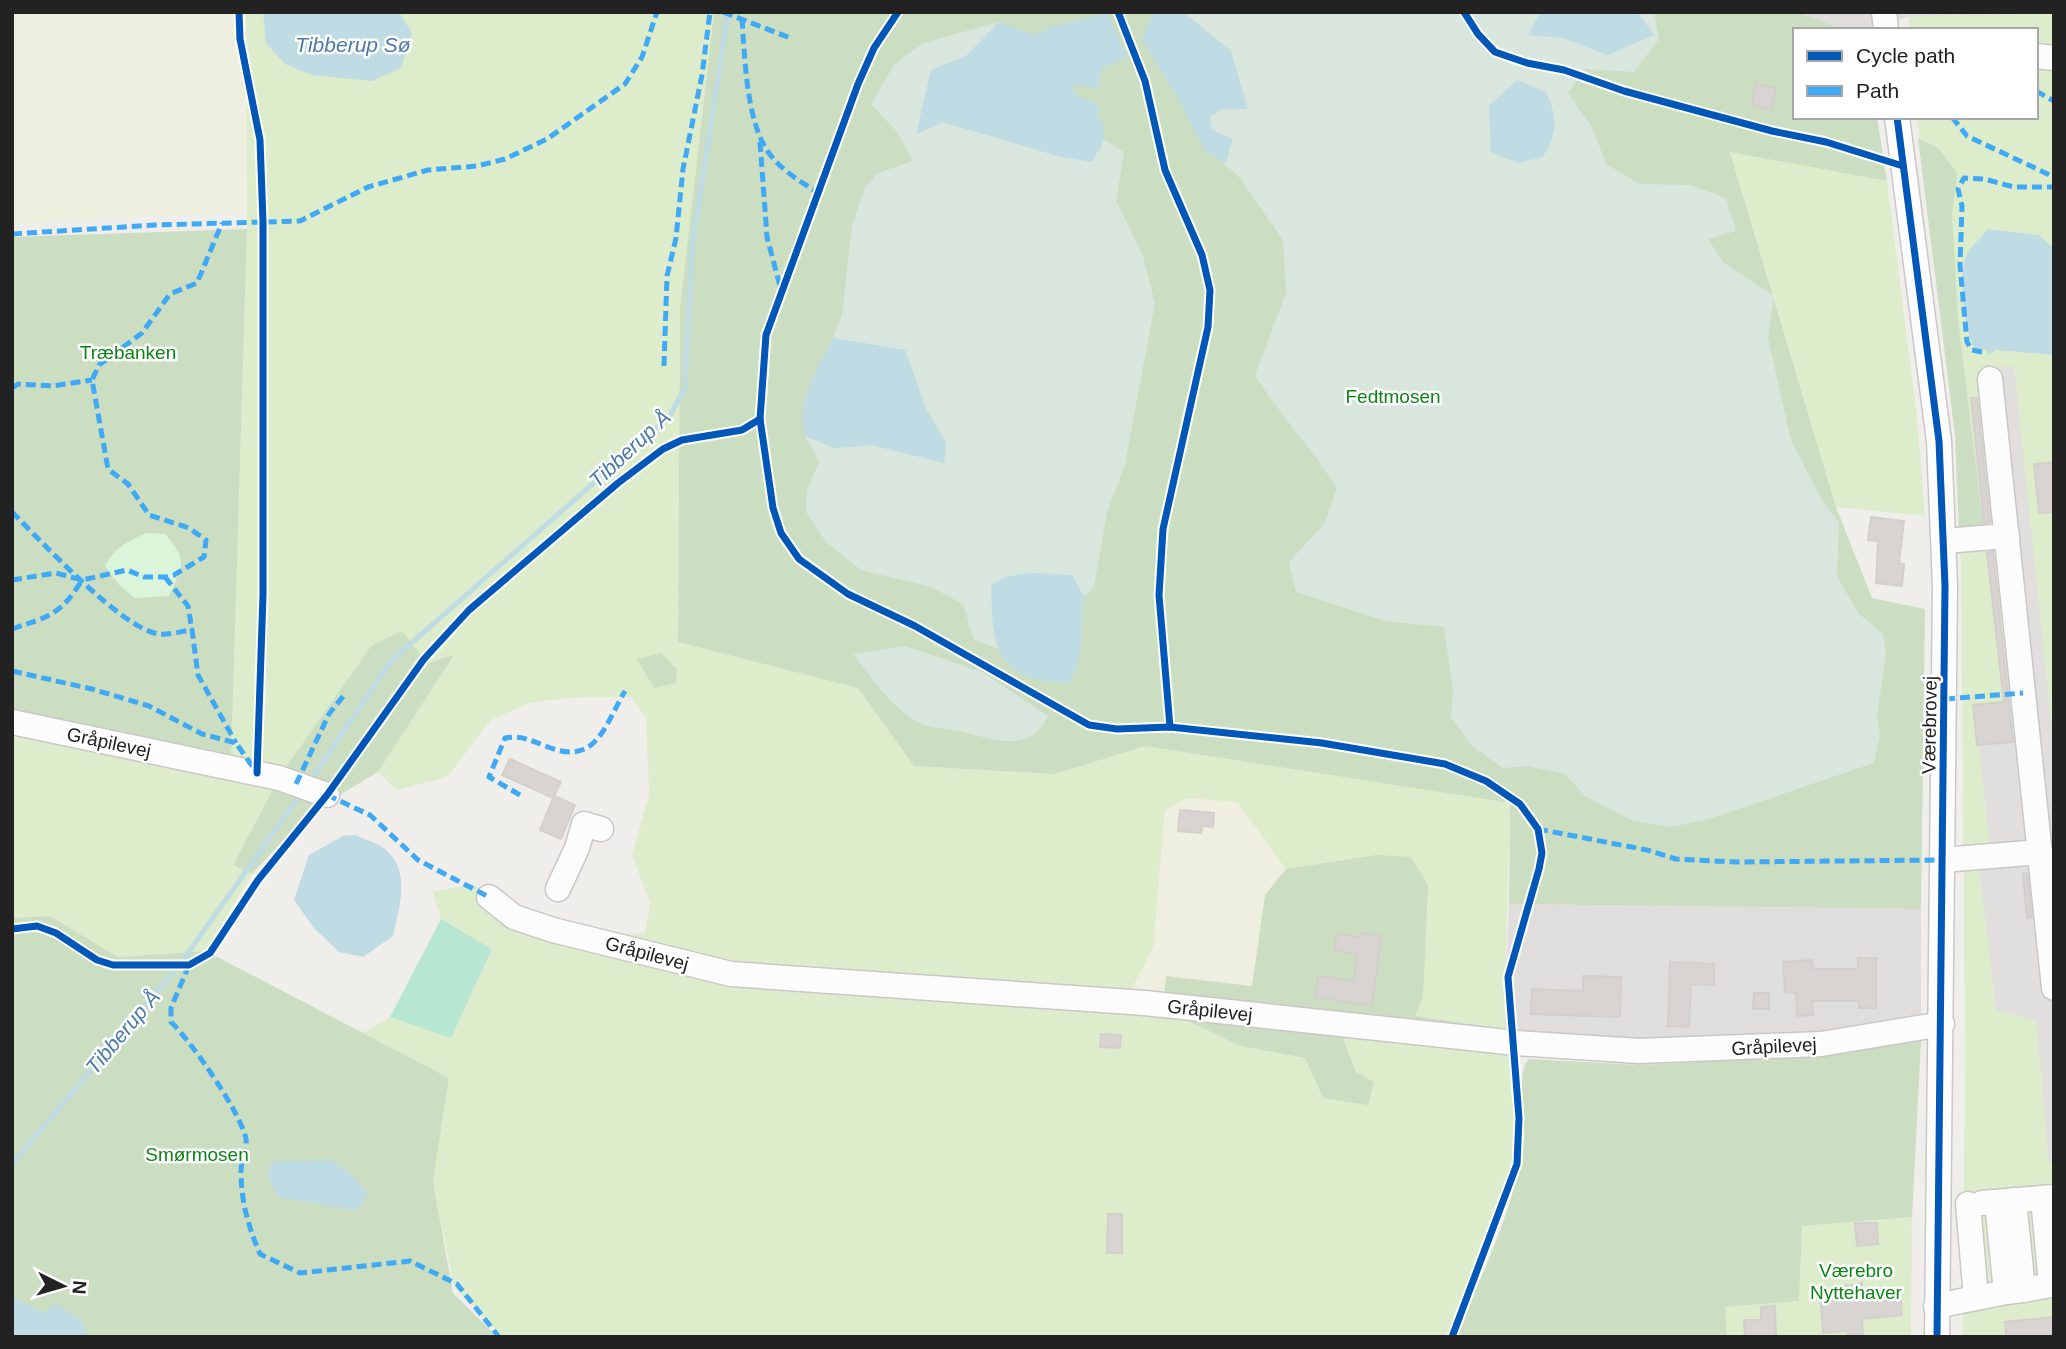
<svg xmlns="http://www.w3.org/2000/svg" width="2066" height="1349" viewBox="0 0 2066 1349" font-family="Helvetica,sans-serif">
  <style>
    .residential { fill: #dfdedc }
    .farmland { fill: #efefdf }
    .grass { fill: #ddeccb; fill-rule: evenodd }
    .forest { fill: #cbdec1 }
    .wetland { fill: #d9e6de }
    .park { fill: #daf5da }
    .pitch { fill: #b7e6d2 }
    .parking { fill: #e0dfde }
    .water { fill: #bfdbe3 }
    .lines { fill: none; stroke-linecap: round; stroke-linejoin: round }
    .stream { stroke: #bfdbe3; stroke-width: 5 }
    .building { fill: #d7d4d2; stroke: #d3d0cc; stroke-width: 2 }
    .minor-casing { stroke: #c9c8c7; stroke-width: 27 }
    .minor { stroke: #fdfcfc; stroke-width: 24 }
    .quiet { stroke: #3fa9f5; stroke-width: 5; stroke-dasharray: 10 5; stroke-linecap: butt }
    .cycleway-casing { stroke: #fff; stroke-width: 11 }
    .cycleway { stroke: #0057b8; stroke-width: 7 }
    .labels { text-anchor: middle; stroke-width: 5; stroke-linejoin: round; paint-order: stroke }
    .park-label { font-size: 19px; fill: #0c8416; stroke: #fff }
    .street-label { font-size: 19px; fill: #222; stroke: #fff }
    .water-label { font-size: 21px; font-style: italic; fill: #4a7aab; stroke: #fff }
  </style>
  <rect width="100%" height="100%" fill="#f0eeeb"/>
  <g class="residential">
    <polygon points="1797,12 2054,12 2054,14 1909,16 1877,30 1846,30"/>
    <polygon points="1509,904 1921,909 1921,1041 1816,1056 1640,1065 1508,1050 1504,1029"/>
  </g>
  <g class="farmland">
    <polygon points="12,12 234,12 234,36 247,102 245,212 12,224"/>
    <polygon points="1186,798 1236,802 1286,869 1265,895 1252,986 1167,976 1163,1009 1122,1005 1153,948 1165,810"/>
  </g>
  <g class="grass">
    <path d="M 246,12 L 714,12 L 680,308 L 678,642 L 859,688 L 914,766 L 1055,774 L 1145,746 L 1510,803 L 1504,1029 L 1415,1016 L 1376,855 L 1286,869 L 1237,802 L 1187,798 L 1165,810 L 1153,948 L 1123,1005 L 1163,1009 L 1240,1046 L 1305,1058 L 1323,1098 L 1356,1072 L 1338,1024 L 1508,1050 C 1513,1085 1518,1118 1514,1153 C 1508,1206 1469,1285 1448,1337 L 503,1337 L 454,1287 L 433,1181 L 449,1078 L 363,1033 L 390,1017 L 451,1037 L 492,949 L 441,919 L 433,892 L 472,884 L 524,914 L 606,935 L 645,933 L 650,903 L 632,855 L 649,794 L 646,718 L 631,697 L 567,698 L 529,703 L 491,720 L 447,777 L 397,790 L 378,772 L 453,656 L 427,663 L 371,646 L 281,774 L 231,763 L 247,229 ZM 676,439 L 501,590 L 663,445 Z"/>
    <polygon points="2054,14 2054,1337 1963,1337 1965,1050 1961,569 1955,435 1917,117 2036,117 2036,30 1910,30 1909,16"/>
    <polygon points="1730,151 1887,181 1917,416 1925,516 1836,507"/>
    <polygon points="12,728 277,781 234,865 252,874 206,951 118,957 50,916 12,918"/>
    <polygon points="1912,1217 1911,1337 1727,1337 1725,1307 1799,1301 1802,1226"/>
  </g>
  <g class="forest">
    <polygon points="714,12 1797,12 1846,30 1795,30 1795,117 1877,117 1887,181 1730,152 1836,507 1872,598 1925,609 1921,909 1509,904 1510,803 1145,746 1055,774 914,766 858,688 678,642 680,308"/>
    <polygon points="1918,138 1938,148 1957,173 1952,214 1958,320 1984,532 1959,534 1955,435"/>
    <polygon points="247,229 231,763 12,718 12,237"/>
    <polygon points="402,631 427,663 454,655 378,772 308,814 252,874 233,865 281,774 371,646"/>
    <polygon points="661,653 677,669 676,683 654,688 637,659"/>
    <polygon points="1376,855 1411,857 1428,885 1423,998 1415,1016 1504,1029 1508,1050 1338,1025 1356,1072 1374,1082 1368,1105 1323,1098 1305,1058 1240,1046 1163,1009 1166,976 1252,986 1265,895 1286,869"/>
    <polygon points="50,916 118,957 206,951 449,1078 433,1181 453,1293 497,1337 12,1337 12,918"/>
    <path d="M 1921,1041 L 1912,1217 L 1802,1226 L 1799,1301 L 1725,1307 L 1727,1337 L 1457,1337 C 1480,1276 1516,1207 1523,1143 C 1525,1123 1515,1072 1529,1059 L 1640,1065 L 1816,1056 Z"/>
  </g>
  <g class="wetland">
    <path d="M 1183,12 L 1541,12 L 1528,35 L 1564,38 L 1607,55 L 1654,35 L 1637,12 L 1654,12 L 1659,39 L 1634,72 L 1583,69 L 1568,93 L 1593,129 L 1606,164 L 1640,184 L 1690,185 L 1726,198 L 1736,231 L 1708,239 L 1723,262 L 1774,296 L 1768,338 L 1791,440 L 1821,499 L 1839,523 L 1837,576 L 1858,613 L 1883,634 L 1886,654 L 1877,716 L 1880,735 L 1874,763 L 1709,819 L 1671,827 L 1633,821 L 1585,796 L 1565,774 L 1528,766 L 1503,768 L 1472,746 L 1451,717 L 1453,689 L 1444,627 L 1385,621 L 1296,592 L 1289,562 L 1325,523 L 1337,488 C 1312,449 1280,415 1255,375 L 1286,293 L 1283,240 L 1240,178 L 1221,161 L 1226,163 L 1232,139 L 1211,130 L 1210,116 L 1222,109 L 1235,110 L 1231,51 Z"/>
    <polygon points="999,22 966,56 931,70 917,134 943,122 1062,157 1100,151 1104,139 1124,152 1116,201 1143,256 1155,303 1125,464 1107,513 1094,587 1084,597 1072,575 992,621 999,649 974,640 963,604 931,587 861,570 826,542 806,512 807,489 819,462 805,436 835,448 871,445 944,462 946,443 926,409 905,350 833,338 842,315 852,226 864,189 878,173 913,161 897,132 871,104 894,65 923,43"/>
    <path d="M 905,646 L 982,672 L 1048,716 C 1029,756 991,738 958,731 C 945,728 926,728 916,721 C 890,705 871,678 853,654 Z"/>
  </g>
  <path class="park" d="M 146,533 L 165,534 C 189,560 182,567 169,596 L 135,598 L 120,586 L 105,566 C 114,548 128,541 146,533 Z"/>
  <polygon class="pitch" points="441,919 492,949 451,1038 390,1017"/>
  <polygon class="parking" points="2014,365 2054,747 2054,1162 2049,1164 2036,1021 1996,1010 1979,866 1990,848 1974,705 2017,699 1979,371"/>
  <g class="water">
    <polygon points="263,12 399,12 412,33 401,68 372,81 311,75 285,64 266,43"/>
    <polygon points="1153,12 1183,12 1231,51 1248,109 1222,109 1210,116 1212,130 1232,139 1226,163 1206,153 1176,95 1142,40"/>
    <polygon points="1541,12 1637,12 1654,35 1607,55 1564,38 1528,35"/>
    <polygon points="1107,13 1128,57 1101,69 1101,82 1097,89 1075,85 1072,90 1082,98 1096,103 1099,109 1097,117 1103,122 1104,139 1092,162 1061,157 943,122 916,134 931,70 966,56 999,22 1035,35 1051,27"/>
    <path d="M 1517,80 L 1546,92 C 1558,120 1558,130 1543,157 L 1518,163 L 1491,152 L 1489,106 Z"/>
    <path d="M 1988,229 L 2039,235 L 2054,249 L 2054,355 L 1996,350 L 1988,355 L 1986,349 L 1976,349 C 1964,335 1959,278 1965,259 C 1968,249 1981,238 1988,229 Z"/>
    <path d="M 833,338 L 905,350 L 926,409 L 946,443 L 944,463 L 871,445 L 835,448 L 805,436 C 795,400 818,369 833,338 Z"/>
    <path d="M 1031,573 L 1072,575 L 1084,597 C 1079,628 1087,657 1068,684 C 995,679 993,651 991,585 L 1005,577 Z"/>
    <path d="M 355,835 C 364,839 377,843 385,849 C 412,871 399,908 393,936 L 363,957 L 339,952 L 314,928 L 294,900 L 309,855 L 343,836 Z"/>
    <polygon points="331,1160 351,1174 368,1194 357,1211 278,1197 268,1179 271,1162"/>
    <polygon points="12,1296 43,1313 55,1303 81,1320 89,1337 12,1337"/>
  </g>
  <g class="lines">
    <g class="stream">
      <polyline points="312,778 391,661 670,416 685,387 692,248 728,12"/>
      <polyline points="12,1164 178,967 301,794"/>
    </g>
  </g>
  <g class="building">
    <polygon points="1756,84 1776,88 1771,110 1751,105"/>
    <polygon points="1971,398 1977,398 1990,522 1984,523"/>
    <polygon points="2054,462 2054,512 2039,513 2034,464"/>
    <polygon points="1871,517 1904,521 1899,563 1904,564 1902,586 1876,583 1878,541 1868,540"/>
    <polygon points="1993,552 2013,742 1977,745 1973,705 2004,702 1987,553"/>
    <polygon points="510,759 561,782 553,798 502,775"/>
    <polygon points="554,796 575,805 561,839 540,830"/>
    <polygon points="1180,810 1214,813 1213,827 1202,826 1201,833 1178,831"/>
    <polygon points="2027,873 2032,917 2027,918 2023,874"/>
    <polygon points="1360,933 1381,936 1372,1006 1315,997 1318,976 1354,981 1357,954 1334,951 1337,934 1360,937"/>
    <polygon points="1858,958 1876,958 1876,1008 1859,1008 1859,1001 1812,1001 1813,1015 1797,1016 1796,992 1785,993 1783,962 1812,960 1813,969 1858,969"/>
    <polygon points="1670,962 1714,964 1714,985 1691,984 1689,1027 1668,1026"/>
    <polygon points="1583,976 1621,977 1620,1017 1531,1014 1532,989 1583,991"/>
    <polygon points="1754,993 1769,993 1769,1009 1753,1009"/>
    <polygon points="1101,1034 1121,1035 1120,1048 1100,1047"/>
    <polygon points="1108,1214 1122,1214 1122,1253 1107,1253"/>
    <polygon points="1855,1223 1877,1223 1878,1244 1857,1246"/>
    <polygon points="1862,1283 1862,1290 1881,1289 1882,1301 1901,1301 1902,1315 1862,1319 1863,1334 1848,1335 1847,1331 1823,1333 1820,1290"/>
    <polygon points="1775,1306 1776,1337 1745,1337 1744,1320 1761,1320 1761,1307"/>
    <polygon points="2054,1317 2054,1337 2006,1337 2005,1322"/>
  </g>
  <g class="lines">
    <g class="minor-casing">
      <g id="minor">
        <polyline points="1884,12 1886,30"/>
        <polyline points="2036,56 2054,58"/>
        <polyline points="1897,117 1939,441 1945,586 1937,1337"/>
        <polyline points="1990,379 2054,988"/>
        <polyline points="1944,541 2007,536"/>
        <polyline points="12,722 279,778 327,795"/>
        <polyline points="1942,860 2040,852"/>
        <polyline points="558,889 577,848 584,824 601,829"/>
        <polyline points="489,897 514,917 553,930 731,974 1145,1003 1516,1043 1639,1051 1821,1044 1942,1024"/>
        <polyline points="1982,1203 2054,1197"/>
        <polyline points="2023,1290 2051,1285 2043,1198"/>
        <polyline points="2006,1292 2023,1290 2014,1200"/>
        <polyline points="1976,1298 2006,1292 1997,1202"/>
        <polyline points="1936,1306 1976,1298 1968,1204"/>
      </g>
    </g>
    <use href="#minor" class="minor"/>
    <g class="quiet">
      <polyline points="723,12 793,39"/>
      <path d="M 742,19 C 745,58 746,127 772,157 C 785,173 803,183 820,194"/>
      <polyline points="2036,91 2054,101"/>
      <polyline points="1952,117 1967,136 2054,177"/>
      <polyline points="760,142 767,237 781,290"/>
      <polyline points="12,234 155,225 300,221 368,187 428,170 477,166 505,159 547,139 625,84 642,57 657,12"/>
      <polyline points="1982,352 1972,350 1967,342 1960,266 1962,206 1958,189 1964,178 1984,179 2014,187 2054,187"/>
      <polyline points="664,366 667,276 676,238 683,169 702,75 710,12"/>
      <polyline points="12,388 18,384 53,386 92,380"/>
      <path d="M 12,512 C 40,540 123,630 159,634 C 169,635 182,631 192,630 L 198,675 L 236,743"/>
      <polyline points="165,577 188,606 192,630"/>
      <polyline points="12,580 56,573 82,580 127,570 144,577 165,577 174,575 204,557 206,540 189,528 149,515 128,484 108,469 92,380 99,365 142,333 170,294 197,283 222,223"/>
      <path d="M 12,629 C 49,616 60,616 82,580"/>
      <polyline points="12,671 92,689 149,706 202,734 236,743 257,773"/>
      <polyline points="1945,699 2023,693"/>
      <polyline points="296,784 329,714 345,694"/>
      <polyline points="327,795 370,815 418,860 489,897"/>
      <path d="M 520,795 L 489,777 L 505,738 C 523,735 531,741 548,747 C 596,766 604,727 625,691"/>
      <polyline points="1538,829 1647,850 1676,859 1737,862 1942,860"/>
      <path d="M 189,965 L 171,1008 L 171,1022 C 191,1041 241,1113 246,1139 C 247,1149 241,1161 241,1171 C 241,1201 248,1226 260,1254 L 300,1273 L 410,1261 L 457,1284 L 499,1337"/>
    </g>
    <g class="cycleway-casing">
      <g id="cycleway">
        <polyline points="239,12 240,39 260,140 263,222 263,595 257,773"/>
        <polyline points="898,12 874,48 858,84 766,335 760,419 773,508 781,533 799,559 848,594 915,626 1089,725 1117,729 1170,727 1322,743 1445,764 1486,781 1520,804 1538,829 1542,853 1539,869 1508,977 1519,1118 1517,1164 1452,1337"/>
        <polyline points="1118,12 1145,81 1165,170 1202,255 1210,290 1208,327 1163,529 1159,595 1170,727"/>
        <polyline points="1464,12 1478,34 1495,52 1527,63 1564,70 1624,91 1772,131 1826,142 1903,166"/>
        <polyline points="1897,117 1939,441 1945,586 1937,1337"/>
        <polyline points="12,929 37,926 56,933 97,960 113,965 189,965 210,953 258,880 327,795 424,659 469,610 618,483 663,449 682,440 742,430 760,419"/>
      </g>
    </g>
    <use href="#cycleway" class="cycleway"/>
  </g>
  <g class="labels">
    <g class="park-label">
      <text x="128" y="359">Træbanken</text>
      <text x="1393" y="403">Fedtmosen</text>
      <text x="197" y="1161">Smørmosen</text>
      <text x="1856" y="1277">Værebro<tspan x="1856" dy="22">Nyttehaver</tspan></text>
    </g>
    <g class="street-label">
      <text transform="translate(1929 725) rotate(-89)" y="7">Værebrovej</text>
      <text transform="translate(109 742) rotate(12)" y="7">Gråpilevej</text>
      <text transform="translate(647 953) rotate(15)" y="7">Gråpilevej</text>
      <text transform="translate(1210 1010) rotate(6)" y="7">Gråpilevej</text>
      <text transform="translate(1774 1046) rotate(-3)" y="7">Gråpilevej</text>
    </g>
    <g class="water-label">
      <text x="353" y="52">Tibberup Sø</text>
      <text transform="translate(630 449) rotate(-43)" y="7">Tibberup Å</text>
      <text transform="translate(123 1032) rotate(-50)" y="7">Tibberup Å</text>
    </g>
  </g>
  <rect width="2066" height="1349" fill="none" stroke="#222222" stroke-width="28"/>
  <rect x="1793" y="28" width="245" height="91" fill="#ffffff" stroke="#a7a7a7" stroke-width="2"/>
  <rect x="1807" y="51" width="35" height="10" fill="#0057b8" stroke="#a7a7a7" stroke-width="2"/>
  <text x="1856" y="63" font-size="21" fill="#222222">Cycle path</text>
  <rect x="1807" y="86" width="35" height="10" fill="#3fa9f5" stroke="#a7a7a7" stroke-width="2"/>
  <text x="1856" y="98" font-size="21" fill="#222222">Path</text>
  <g transform="translate(63 1286) rotate(95)" stroke="#ffffff" stroke-width="5" paint-order="stroke">
  <path d="M0-5L12 26L0 18L-12 26Z" fill="#222222"/>
  <text y="-10" font-size="19" font-weight="bold" text-anchor="middle" fill="#222222">N</text>
  </g>
</svg>
